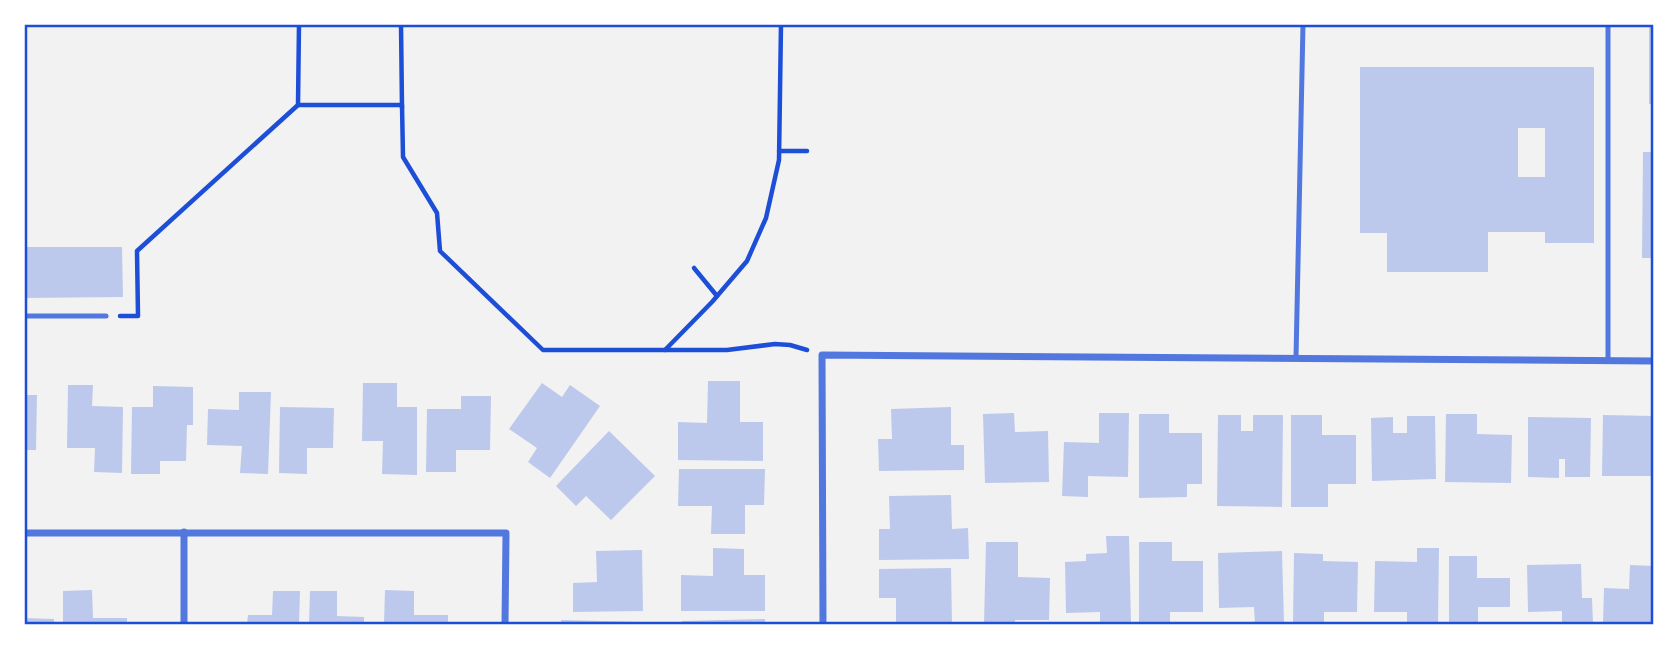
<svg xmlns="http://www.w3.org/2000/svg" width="1678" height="649" viewBox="0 0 1678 649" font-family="'Public Sans',sans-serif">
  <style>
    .building { fill: #bdc9ec; fill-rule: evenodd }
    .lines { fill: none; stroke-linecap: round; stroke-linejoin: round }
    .path { stroke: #1d4ed8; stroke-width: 4.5 }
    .service { stroke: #5277de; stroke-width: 5 }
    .minor { stroke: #5277de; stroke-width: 7 }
    .neatline { fill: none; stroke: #1d4ed8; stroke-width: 2.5 }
  </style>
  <rect width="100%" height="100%" fill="#f2f2f2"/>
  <g class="building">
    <rect x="1649" y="27" width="5" height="77"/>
    <path d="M 1360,67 L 1594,67 L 1594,243 L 1545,243 L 1545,232 L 1488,232 L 1488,272 L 1387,272 L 1387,233 L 1360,233 ZM 1518,128 L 1545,128 L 1545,177 L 1518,177 Z"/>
    <polygon points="1643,152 1654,152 1654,258 1642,258"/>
    <polygon points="24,247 122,247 123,297 24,298"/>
    <polygon points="708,381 740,381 740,422 763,422 763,461 678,460 678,422 707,423"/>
    <polygon points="363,383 397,383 397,407 417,407 417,475 382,474 383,441 362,441"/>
    <polygon points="542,383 562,397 570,385 600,406 550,478 528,462 537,448 509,429"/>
    <polygon points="68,385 93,385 92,406 123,407 122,473 94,472 95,448 67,448"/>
    <polygon points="153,386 193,387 193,425 187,425 186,461 160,461 160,474 131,474 132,407 153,407"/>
    <polygon points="239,392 271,392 268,474 240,473 242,446 207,445 208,409 239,410"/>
    <polygon points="24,395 37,395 36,450 24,450"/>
    <polygon points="461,396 491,396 490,450 456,450 456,472 426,472 427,409 461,409"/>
    <polygon points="280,407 334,408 333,448 307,448 307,474 279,473"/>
    <polygon points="951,407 951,445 964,445 964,470 879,471 878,439 892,439 891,409"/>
    <polygon points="1014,413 1015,432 1048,431 1049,482 985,483 983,414"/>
    <polygon points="1099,413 1129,413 1128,477 1088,476 1088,497 1062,496 1064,442 1099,443"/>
    <polygon points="1139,414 1169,414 1169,433 1202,433 1202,484 1187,484 1187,497 1139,498"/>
    <polygon points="1446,414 1477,414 1477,434 1512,435 1511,483 1445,482"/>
    <polygon points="1218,415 1241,415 1241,431 1253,431 1253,415 1283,415 1282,507 1217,506"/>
    <polygon points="1291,415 1322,415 1322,435 1356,435 1356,484 1328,484 1328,507 1291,507"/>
    <polygon points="1603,415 1654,416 1654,476 1602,476"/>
    <polygon points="1407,416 1435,416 1436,479 1372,481 1371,418 1393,417 1393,433 1407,433"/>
    <polygon points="1528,417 1591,418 1590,477 1565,477 1565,459 1559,459 1559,478 1528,477"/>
    <polygon points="609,431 655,476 611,520 586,496 576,506 556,486"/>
    <polygon points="679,469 765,469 764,505 745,505 745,534 711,534 712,506 678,506"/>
    <polygon points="951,495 952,529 968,528 969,559 879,560 879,529 890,529 889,496"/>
    <polygon points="1106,536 1129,536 1131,624 1100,624 1100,612 1066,613 1065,562 1086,561 1086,554 1107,553"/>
    <polygon points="986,542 1018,542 1018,577 1050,578 1049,620 1015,620 1015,624 984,624"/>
    <polygon points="1139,542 1172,542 1172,561 1203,561 1203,612 1170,612 1170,624 1139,624"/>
    <polygon points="713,548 744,549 744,575 765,575 765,611 681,611 681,575 713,576"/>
    <polygon points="1417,548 1439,548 1438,624 1407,624 1407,612 1374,612 1375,561 1417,562"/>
    <polygon points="642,550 643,611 573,612 573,583 597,582 596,551"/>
    <polygon points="1282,551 1284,624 1255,624 1254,607 1219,608 1218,553"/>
    <polygon points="1294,553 1323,554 1323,561 1358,562 1357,612 1324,612 1324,624 1293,624"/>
    <polygon points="1449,556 1477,556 1477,578 1510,578 1510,607 1478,607 1478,624 1449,624"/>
    <polygon points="1581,564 1582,598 1592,598 1593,624 1562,624 1562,611 1528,612 1527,565"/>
    <polygon points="1630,565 1654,566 1654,624 1603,624 1604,588 1629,589"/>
    <polygon points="951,568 952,624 896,624 896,598 879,598 879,569"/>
    <polygon points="92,590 93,618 127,618 127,624 63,624 63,591"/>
    <polygon points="385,590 414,591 414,615 448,615 448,624 384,624"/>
    <polygon points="273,591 300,591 299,624 247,624 248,615 272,615"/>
    <polygon points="310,591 337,591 337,616 364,617 364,624 309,624"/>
    <polygon points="24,618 54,619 54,624 24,624"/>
    <polygon points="765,619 765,624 682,624 682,621"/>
    <polygon points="561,620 641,622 641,624 561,624"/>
  </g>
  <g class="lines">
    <g class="path">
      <polyline points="299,24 298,105 402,105 403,157 437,213 440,251 543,350 727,350 775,344 790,345 807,350"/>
      <polyline points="401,24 402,108"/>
      <polyline points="779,151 807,151"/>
      <polyline points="694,268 717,296"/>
      <polyline points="120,316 138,316 137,251 298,105"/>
      <polyline points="665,350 712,302 747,261 766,218 779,160 781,24"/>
    </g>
    <g class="service">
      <polyline points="24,316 106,316"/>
      <polyline points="1296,358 1303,24"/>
      <polyline points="1608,360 1608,24"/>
    </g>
    <g class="minor">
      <polyline points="184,532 184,624"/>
      <polyline points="24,533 506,533 505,624"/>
      <polyline points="823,624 822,355 1654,361"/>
    </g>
  </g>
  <rect width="1678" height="649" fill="none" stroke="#ffffff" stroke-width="52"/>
  <rect x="26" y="26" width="1626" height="597" class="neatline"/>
</svg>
